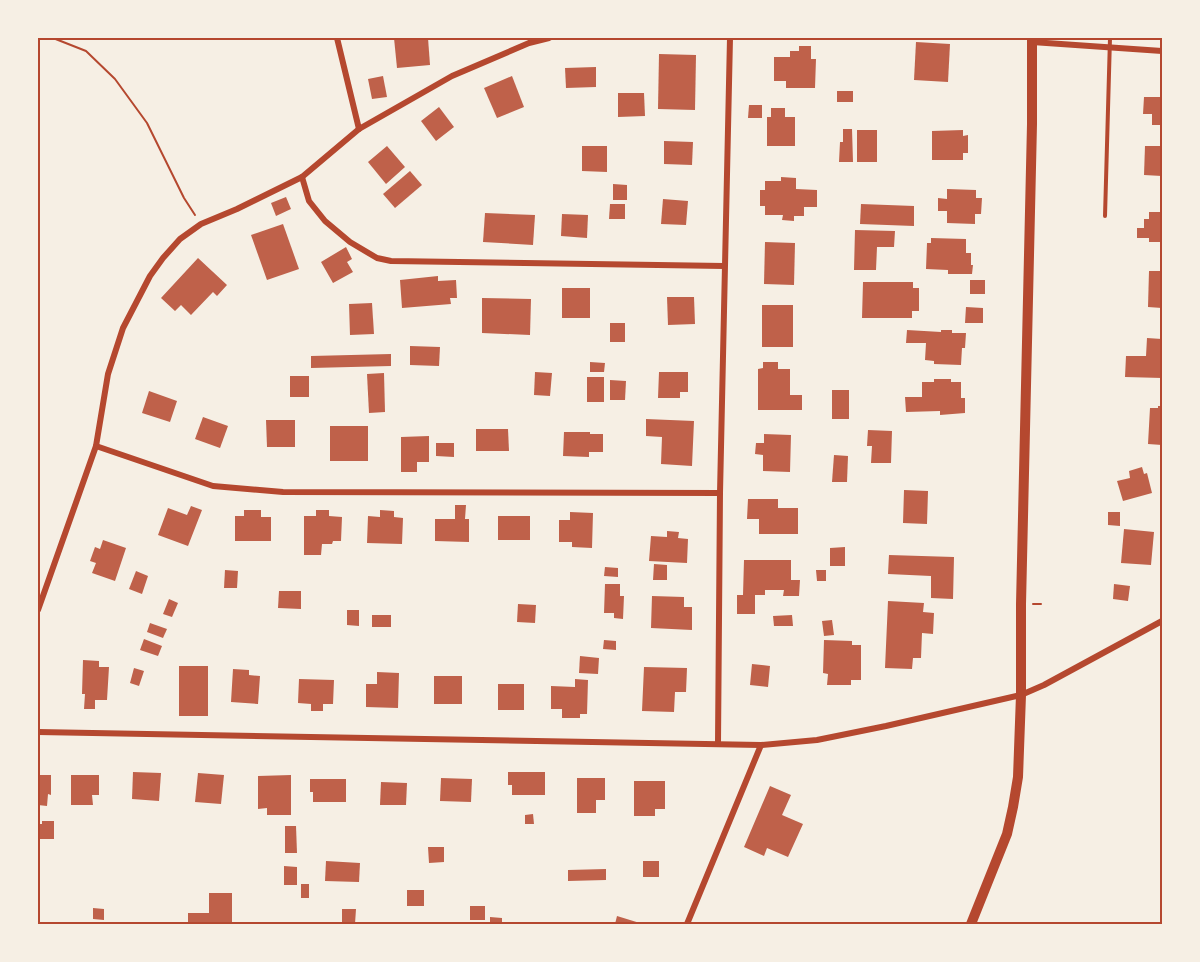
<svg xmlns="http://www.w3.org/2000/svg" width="1200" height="962" viewBox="0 0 1200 962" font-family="Montserrat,sans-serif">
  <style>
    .building { fill: #bf614a }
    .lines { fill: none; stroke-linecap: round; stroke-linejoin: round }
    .path { stroke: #b5482f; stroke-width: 2 }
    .service { stroke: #b5482f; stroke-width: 4 }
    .minor { stroke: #b5482f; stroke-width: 6 }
    .secondary { stroke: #b5482f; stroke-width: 10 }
    .neatline { fill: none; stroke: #b5482f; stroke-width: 2 }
  </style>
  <rect width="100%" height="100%" fill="#f6efe4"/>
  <g class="building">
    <polygon points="394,38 428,38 430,65 397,68"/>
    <polygon points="916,42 950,44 948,82 914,80"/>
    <polygon points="799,46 811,46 811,59 816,59 815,88 786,88 786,81 774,81 774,57 790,57 790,51 799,51"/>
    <polygon points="659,54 696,55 695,110 658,109"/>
    <polygon points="596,67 596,87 566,88 565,68"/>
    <polygon points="383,76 387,97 372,99 368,79"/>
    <polygon points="512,76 524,107 497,118 484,88"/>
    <rect x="837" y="91" width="16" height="11"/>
    <polygon points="618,93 644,93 645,116 618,117"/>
    <polygon points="1144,97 1162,97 1162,125 1152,125 1152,114 1143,114"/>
    <polygon points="749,105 762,105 762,118 748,118"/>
    <polygon points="439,107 454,127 436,141 421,121"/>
    <polygon points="771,108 785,108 785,117 795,117 795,146 767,146 767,117 771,117"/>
    <polygon points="843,129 852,129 853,162 839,162 840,142 843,142"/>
    <rect x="857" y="130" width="20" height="32"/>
    <polygon points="963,130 963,136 968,135 968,153 963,153 963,160 932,160 932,131"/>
    <polygon points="664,141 693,142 692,165 664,164"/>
    <polygon points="387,146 405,167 386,184 368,162"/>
    <polygon points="582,146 607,146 607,172 582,171"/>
    <polygon points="1145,146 1162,146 1162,176 1144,175"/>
    <polygon points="410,171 422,185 395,208 383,194"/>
    <polygon points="781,177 796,178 796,189 817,190 817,207 804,207 804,216 794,216 794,221 782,220 783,215 765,215 765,206 760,206 760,190 765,190 765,181 781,181"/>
    <polygon points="613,184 627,185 627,200 613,200"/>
    <polygon points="947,189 976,190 976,198 982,198 981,214 975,214 975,224 947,223 947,211 938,211 938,198 947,199"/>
    <polygon points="286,197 291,209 276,216 271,203"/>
    <polygon points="663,199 688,201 686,225 661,224"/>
    <polygon points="610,204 625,204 625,219 609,219"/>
    <polygon points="861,204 914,206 914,226 860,224"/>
    <polygon points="1149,212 1162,212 1162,242 1149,242 1149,238 1137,238 1137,228 1144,228 1144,219 1149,219"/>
    <polygon points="485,213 535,215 533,245 483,242"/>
    <polygon points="562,214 588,215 587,238 561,236"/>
    <polygon points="283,224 299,269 267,280 251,235"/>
    <polygon points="855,230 895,231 894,247 877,247 876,270 854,270"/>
    <polygon points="931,238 966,239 966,253 971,253 971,265 973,265 972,274 948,274 948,270 926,269 927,243 931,243"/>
    <polygon points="765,242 795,243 794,285 764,284"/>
    <polygon points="346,247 352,259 347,262 353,272 333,283 321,262"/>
    <polygon points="198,258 227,285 217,296 213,292 191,315 181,305 175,311 161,298"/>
    <polygon points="1149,271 1162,271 1162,308 1148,307"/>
    <polygon points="438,276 438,281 456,280 457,298 450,298 451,304 402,308 400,280"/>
    <rect x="970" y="280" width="15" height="14"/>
    <polygon points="863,282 913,282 913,288 919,288 919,311 912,311 912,318 862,318"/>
    <rect x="562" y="288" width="28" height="30"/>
    <polygon points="667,297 694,297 695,324 668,325"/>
    <polygon points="482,298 531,299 530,335 482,333"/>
    <polygon points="372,303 374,334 350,335 349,304"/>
    <rect x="762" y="305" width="31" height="42"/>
    <polygon points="966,307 983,308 983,323 965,323"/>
    <rect x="610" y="323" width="15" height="19"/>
    <polygon points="907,330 941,332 941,330 952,330 952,333 966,333 965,348 962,348 961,365 934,364 934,361 925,360 926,343 906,343"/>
    <polygon points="1147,338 1162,339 1162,378 1125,377 1126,356 1146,356"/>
    <polygon points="410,346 440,347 439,366 410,365"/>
    <polygon points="391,354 391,366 311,368 311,356"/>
    <polygon points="590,362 605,363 604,372 590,372"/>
    <polygon points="763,362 778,362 778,369 790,369 790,395 802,395 802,410 758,410 758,369 763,368"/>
    <polygon points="535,372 552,373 550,396 534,395"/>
    <polygon points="659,372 688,372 688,392 680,392 680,398 658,398"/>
    <polygon points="384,373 385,412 369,413 367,374"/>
    <rect x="290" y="376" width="19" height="21"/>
    <rect x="587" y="377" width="17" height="25"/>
    <polygon points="934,379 951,379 951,382 961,382 961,398 965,398 965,413 940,415 940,411 906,412 905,397 922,397 922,382 934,382"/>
    <polygon points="610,380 626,381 625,400 610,400"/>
    <rect x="832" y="390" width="17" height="29"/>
    <polygon points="149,391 177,401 170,422 142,413"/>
    <polygon points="1158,406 1162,406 1162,445 1148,444 1150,408 1158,408"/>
    <polygon points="203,417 228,426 220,448 195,439"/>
    <polygon points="646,419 694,421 692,466 661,464 662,437 646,436"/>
    <polygon points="266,420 295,420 295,447 267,447"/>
    <rect x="330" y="426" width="38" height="35"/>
    <polygon points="476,429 508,429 509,451 476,451"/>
    <polygon points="868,430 892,431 891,463 871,463 872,446 867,446"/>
    <polygon points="564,432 590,432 590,434 603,434 603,452 589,452 589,457 563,456"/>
    <polygon points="764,434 791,435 790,472 763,471 763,455 755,454 756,443 764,443"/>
    <polygon points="429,436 429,462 417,462 417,472 401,472 401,437"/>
    <polygon points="436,443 454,443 454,457 436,456"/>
    <polygon points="834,455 848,456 847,482 832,482"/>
    <polygon points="1142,467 1144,474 1147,473 1152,493 1123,501 1117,481 1130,478 1129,471"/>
    <polygon points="904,490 928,491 927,524 903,523"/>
    <polygon points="748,499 778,499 778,508 798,508 798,534 759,534 759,519 747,519"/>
    <polygon points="455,505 466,505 465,519 469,519 469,542 435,541 435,519 455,519"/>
    <polygon points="191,506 202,510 188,546 158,535 168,508 187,515"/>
    <polygon points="244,510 261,510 261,517 271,517 271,541 235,541 235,516 244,516"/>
    <polygon points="316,510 329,510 329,516 342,517 341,541 333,541 332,544 322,544 321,555 304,555 304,516 316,516"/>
    <polygon points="380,510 394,511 394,517 403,518 402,544 367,543 368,516 380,517"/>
    <polygon points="570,512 593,513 592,548 572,547 572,542 559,542 559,520 570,520"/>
    <polygon points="1108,512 1120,512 1120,526 1108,525"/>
    <rect x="498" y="516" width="32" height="24"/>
    <polygon points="1124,529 1154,532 1151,565 1121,563"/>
    <polygon points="667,531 679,532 678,538 688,539 687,563 649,561 651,536 667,537"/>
    <polygon points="103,540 126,548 115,581 92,573 96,563 90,561 95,547 100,549"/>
    <polygon points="845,547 845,566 830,566 830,548"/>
    <polygon points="889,555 954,557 953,599 931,598 931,576 888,574"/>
    <polygon points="744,560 791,560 791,580 800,580 799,596 783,596 784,590 765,590 765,595 755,595 755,614 737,614 737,595 743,595"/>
    <polygon points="654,564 667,565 667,580 653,580"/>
    <polygon points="605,567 618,568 618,577 604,576"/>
    <polygon points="225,570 238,571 237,588 224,588"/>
    <polygon points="816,570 826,570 826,581 817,581"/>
    <polygon points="136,571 148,576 142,594 129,589"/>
    <polygon points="605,584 620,584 620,596 624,596 623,619 614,618 614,613 604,613"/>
    <polygon points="1114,584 1130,586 1128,601 1113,599"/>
    <polygon points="279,591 301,591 301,609 278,608"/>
    <polygon points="652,596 684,597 684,607 692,607 692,630 651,628"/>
    <polygon points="169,599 178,603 172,617 163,614"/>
    <polygon points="888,601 924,603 923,612 934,613 933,634 922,633 921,658 913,658 912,669 885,668"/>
    <polygon points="518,604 536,605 535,623 517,622"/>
    <polygon points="347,610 359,610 359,626 347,625"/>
    <rect x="372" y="615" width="19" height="12"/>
    <polygon points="792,615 793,626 774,626 773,616"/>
    <polygon points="832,620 834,635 824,636 822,621"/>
    <polygon points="150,623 167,629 163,638 147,632"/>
    <polygon points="144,639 162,646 158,656 140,650"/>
    <polygon points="604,640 616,641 616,650 603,649"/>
    <polygon points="824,640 852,641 852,645 861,645 861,680 851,680 851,685 827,685 828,674 823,673"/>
    <polygon points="580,656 599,658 598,674 579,673"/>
    <polygon points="83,660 99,661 99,667 109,667 107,700 95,700 95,709 84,709 85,694 82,694"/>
    <polygon points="752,664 770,666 768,687 750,685"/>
    <rect x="179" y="666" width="29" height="50"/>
    <polygon points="644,667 687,668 686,692 675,692 674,712 642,711"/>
    <polygon points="134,668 144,671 139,686 130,683"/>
    <polygon points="233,669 249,670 249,675 260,676 258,704 231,702"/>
    <polygon points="377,672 399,673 398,708 366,707 366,684 377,684"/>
    <rect x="434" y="676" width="28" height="28"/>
    <polygon points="299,679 334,680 333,704 323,704 323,711 311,711 311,704 298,703"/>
    <polygon points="575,679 588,680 587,714 580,714 580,718 562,718 562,709 551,709 551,686 575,687"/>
    <rect x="498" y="684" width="26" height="26"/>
    <polygon points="133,772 161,773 159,801 132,799"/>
    <polygon points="508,772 545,772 545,795 512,795 512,785 508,785"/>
    <polygon points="198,773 224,775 221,804 195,802"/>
    <polygon points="38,775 51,775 51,795 48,794 47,806 38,805"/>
    <polygon points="71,775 99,775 99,795 92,795 93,805 71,805"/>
    <polygon points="291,775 291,815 267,815 267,808 258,809 258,776"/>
    <polygon points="441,778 472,779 471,802 440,801"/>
    <polygon points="577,778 605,778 605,800 596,800 596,813 577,813"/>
    <polygon points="310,779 346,779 346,802 313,802 313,792 310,792"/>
    <polygon points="634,781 665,781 665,809 655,809 655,816 634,816"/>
    <polygon points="381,782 407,783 406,805 380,805"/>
    <polygon points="770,786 791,795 782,815 803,824 788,857 767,848 764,856 744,847"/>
    <polygon points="533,814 534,824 525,824 525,815"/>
    <polygon points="42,821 54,821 54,839 38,839 38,824 42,824"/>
    <polygon points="285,826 296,826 297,853 285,853"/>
    <polygon points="428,847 444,847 444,862 429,863"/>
    <polygon points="326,861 360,863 359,882 325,881"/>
    <rect x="643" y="861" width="16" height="16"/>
    <polygon points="284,866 297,867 297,885 284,885"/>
    <polygon points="606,869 606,880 568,881 568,870"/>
    <rect x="301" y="884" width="8" height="14"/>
    <rect x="407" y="890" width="17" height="16"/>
    <polygon points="209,893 232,893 232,924 188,924 188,913 209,913"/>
    <rect x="470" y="906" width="15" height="14"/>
    <polygon points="93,908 104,909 104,920 93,919"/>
    <polygon points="342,909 356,909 355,924 319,924 319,922 342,922"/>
    <polygon points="617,916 643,924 615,924"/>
    <polygon points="490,917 502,918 502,924 490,924"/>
  </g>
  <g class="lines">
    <g class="path">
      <polyline points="53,38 86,51 115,79 147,123 184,198 195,215"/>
      <polyline points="1033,604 1041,604"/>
    </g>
    <polyline class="service" points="1105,216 1110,38"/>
    <g class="minor">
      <polyline points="337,38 359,129"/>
      <polyline points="1032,42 1162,51"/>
      <polyline points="302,177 309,201 325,221 350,242 377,258 391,261 724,266"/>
      <polyline points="96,446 213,486 283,492 720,493"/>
      <polyline points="38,610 96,446 108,374 123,328 150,276 163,258 180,239 201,224 237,209 302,177 359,129 452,76 529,43 549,38"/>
      <polyline points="38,732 761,745 817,740 886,726 1021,695 1044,685 1162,621"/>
      <polyline points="718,744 720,493 730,38"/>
      <polyline points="687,924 761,745"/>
    </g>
    <polyline class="secondary" points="971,924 1007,834 1013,807 1018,777 1021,695 1021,604 1032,124 1032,38"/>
  </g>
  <rect width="1200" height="962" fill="none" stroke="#f6efe4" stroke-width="78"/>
  <rect x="39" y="39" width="1122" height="884" class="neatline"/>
</svg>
